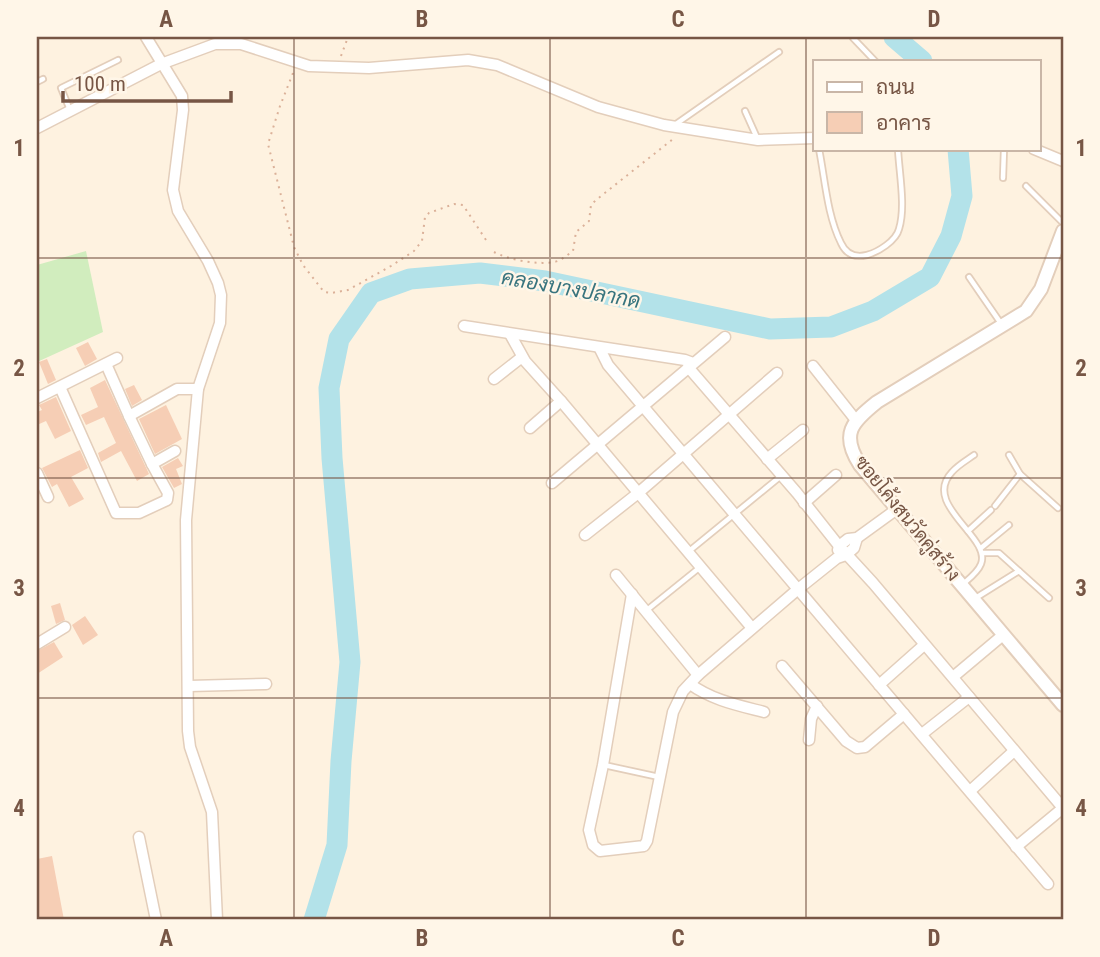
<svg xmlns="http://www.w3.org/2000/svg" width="1100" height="957" viewBox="0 0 1100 957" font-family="'Roboto Condensed',Sarabun,sans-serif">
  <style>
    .green { fill: #d1edbe }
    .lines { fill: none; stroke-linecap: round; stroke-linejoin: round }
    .river { stroke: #b3e2e9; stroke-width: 21 }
    .building { fill: #f6ceb5 }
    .service-casing { stroke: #e3cebb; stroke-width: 8 }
    .minor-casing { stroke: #e3cebb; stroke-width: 13 }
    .tertiary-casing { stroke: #e3cebb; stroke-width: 16 }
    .path { stroke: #dbb199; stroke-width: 2; stroke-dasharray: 2 5; stroke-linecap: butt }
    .service { stroke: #fff; stroke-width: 4.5 }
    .minor { stroke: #fff; stroke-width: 10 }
    .tertiary { stroke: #fff; stroke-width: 12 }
    .grid { fill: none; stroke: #775645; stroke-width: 2; stroke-opacity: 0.55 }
    .labels { text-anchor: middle; stroke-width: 5; stroke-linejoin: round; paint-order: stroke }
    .street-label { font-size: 19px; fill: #775645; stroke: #fff6e8 }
    .water-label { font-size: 21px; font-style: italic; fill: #38747e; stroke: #fff6e8 }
    .neatline { fill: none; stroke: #775645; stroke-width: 2.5 }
    .grid-label { font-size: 23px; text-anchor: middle; font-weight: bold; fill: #775645 }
  </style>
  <rect width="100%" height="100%" fill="#fef2e0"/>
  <polygon class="green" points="86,251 103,332 37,362 37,265"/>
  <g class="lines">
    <g class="river">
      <polyline points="894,37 922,61"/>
      <polyline points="314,920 337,845 341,761 350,662 332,458 329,388 339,339 371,293 410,279 480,273 545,281 770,329 831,327 873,311 930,277 951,236 962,196 958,149"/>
    </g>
  </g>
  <g class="building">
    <polygon points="88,342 97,359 85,366 76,348"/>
    <polygon points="47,359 56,380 48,384 39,362"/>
    <polygon points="105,380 149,474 137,481 121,451 101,462 98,453 116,443 104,417 86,425 81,415 98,407 90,388"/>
    <polygon points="134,385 142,400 132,406 125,389"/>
    <polygon points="56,397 71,431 55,439 46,421 37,425 37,412 42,410 39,405"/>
    <polygon points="166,405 182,439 155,454 139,419"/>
    <polygon points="80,450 88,468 71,477 84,499 69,507 57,484 52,487 42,468"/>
    <polygon points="178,458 183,466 176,469 182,484 174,488 162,467"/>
    <polygon points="60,603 65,620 56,624 51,606"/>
    <polygon points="85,616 98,635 83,645 72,625"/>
    <polygon points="54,642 63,657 37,674 37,651"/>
    <polygon points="52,856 64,920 37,920 37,859"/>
  </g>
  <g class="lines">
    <g class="service-casing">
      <g id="service">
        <polyline points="853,38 875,61"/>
        <polyline points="37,82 43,79"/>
        <polyline points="70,110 61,88 118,60"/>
        <polyline points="745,111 758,140"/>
        <polyline points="676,124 779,52"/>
        <path d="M 819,149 C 825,179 827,215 841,243 C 846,254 855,258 867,255 C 878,252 896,241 899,229 C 906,207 899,172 898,149"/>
        <polyline points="1003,178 1004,149"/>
        <polyline points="1026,186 1063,223"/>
        <polyline points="969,277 1002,325"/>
        <polyline points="1020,474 1058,508"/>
        <polyline points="995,506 1020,474 1009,455"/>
        <polyline points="968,531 991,510"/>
        <polyline points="981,548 1009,525"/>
        <polyline points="688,552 781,476"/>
        <polyline points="983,553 999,553 1019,571"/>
        <path d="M 963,584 C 970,578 978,572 981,564 C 992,537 921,505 952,472 C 958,465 967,460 974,455"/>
        <polyline points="974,599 1019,571 1049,598"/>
        <polyline points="647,610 699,568"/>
        <polyline points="604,765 659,777"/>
      </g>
    </g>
    <g class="minor-casing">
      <g id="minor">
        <polyline points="146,37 182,96 183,110 173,190 178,211 208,261 218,283 221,295 220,323 198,389 186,520 188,731 190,747 212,812 217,920"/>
        <polyline points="37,128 161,64 215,44 241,44 309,66 369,68 468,60 497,65 598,107 664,125 758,140 815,138"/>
        <polyline points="1034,149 1063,161"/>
        <polyline points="464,326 685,360 693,363"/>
        <polyline points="510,334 525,361 561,401 752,628"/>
        <polyline points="600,349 608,365 1048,884"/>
        <polyline points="106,364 129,416 177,389 198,389"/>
        <polyline points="813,366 855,419"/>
        <polyline points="688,367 797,493 839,546 873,583 1063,808"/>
        <polyline points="494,379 522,357"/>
        <polyline points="60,387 116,513 139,513 167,500 168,493 152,464 175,451"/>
        <polyline points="37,398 117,358"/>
        <polyline points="129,416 152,464"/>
        <polyline points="530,428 561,401"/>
        <polyline points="767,459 803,430"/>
        <polyline points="37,473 48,497"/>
        <polyline points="552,483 725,337"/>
        <polyline points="804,503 836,475"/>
        <polyline points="585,535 637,494 777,373"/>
        <polyline points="838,550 839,546 848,539 857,538 897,509"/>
        <polyline points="616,575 698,675"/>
        <polyline points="632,594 603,765 589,830 593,845 600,851 644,846 647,841 673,712 683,691 698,675 797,590 837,558 846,555 854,548 857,538"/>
        <polyline points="37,644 65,627"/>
        <polyline points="782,666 846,741 857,748 865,747 904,714"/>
        <polyline points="953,677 1003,635"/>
        <path d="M 690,684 C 712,700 737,705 764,712"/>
        <polyline points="879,685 924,645"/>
        <polyline points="189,686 266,684"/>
        <polyline points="922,734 969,697"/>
        <polyline points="809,740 811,719 817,706"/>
        <polyline points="970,791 1014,751"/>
        <polyline points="139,837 156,920"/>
        <polyline points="1016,847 1063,808"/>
      </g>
    </g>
    <g class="tertiary-casing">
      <path id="tertiary" d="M 1063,231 L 1041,289 L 1026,311 L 877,402 C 852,422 840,434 860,465 L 1063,705"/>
    </g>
    <g class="path">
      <polyline points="341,56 348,37"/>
      <polyline points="293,73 280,106 268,144 294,247 303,265 324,292 331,293 348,290 391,266 414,251 422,241 425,217 429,213 454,204 463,205 486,240"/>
      <path d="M 494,252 C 509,260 537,265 554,262 C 561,261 567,255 573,251 L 576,232 L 589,221 L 591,205 L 596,200 L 673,139"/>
    </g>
    <use href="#service" class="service"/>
    <use href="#minor" class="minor"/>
    <use href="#tertiary" class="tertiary"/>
  </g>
  <path class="grid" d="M 294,37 L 294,920M 550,37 L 550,920M 806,37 L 806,920M 37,258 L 1063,258M 37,478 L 1063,478M 37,698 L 1063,698"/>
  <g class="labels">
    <g class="street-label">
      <text transform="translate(908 518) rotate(51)" y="7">ซอยโค้งสนวัดคู่สร้าง</text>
    </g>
    <g class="water-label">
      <text transform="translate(571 289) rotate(10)" y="7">คลองบางปลากด</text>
    </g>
  </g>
  <rect width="1100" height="957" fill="none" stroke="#fff6e8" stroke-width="77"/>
  <rect x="813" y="60" width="228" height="91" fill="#fff6e8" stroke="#c9b6a7" stroke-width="2"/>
  <rect x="827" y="82" width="35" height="10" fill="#ffffff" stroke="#c9b6a7" stroke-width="2"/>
  <text x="876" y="94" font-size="21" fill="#775645">ถนน</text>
  <rect x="827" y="112" width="35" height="21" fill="#f6ceb5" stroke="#c9b6a7" stroke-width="2"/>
  <text x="876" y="130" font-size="21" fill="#775645">อาคาร</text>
  <path d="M63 91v10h168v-10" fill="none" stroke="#775645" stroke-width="3.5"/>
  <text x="74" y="91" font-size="21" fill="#775645" stroke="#fff6e8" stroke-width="5" paint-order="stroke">100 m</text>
  <rect x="38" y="38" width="1024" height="880" class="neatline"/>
  <g class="grid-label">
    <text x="166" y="27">A</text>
    <text x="422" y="27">B</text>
    <text x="678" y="27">C</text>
    <text x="934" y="27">D</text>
    <text x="19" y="156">1</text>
    <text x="1081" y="156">1</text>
    <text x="19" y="376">2</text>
    <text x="1081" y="376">2</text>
    <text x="19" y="596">3</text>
    <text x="1081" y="596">3</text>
    <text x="19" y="816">4</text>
    <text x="1081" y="816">4</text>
    <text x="166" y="946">A</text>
    <text x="422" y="946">B</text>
    <text x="678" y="946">C</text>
    <text x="934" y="946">D</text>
  </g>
</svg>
